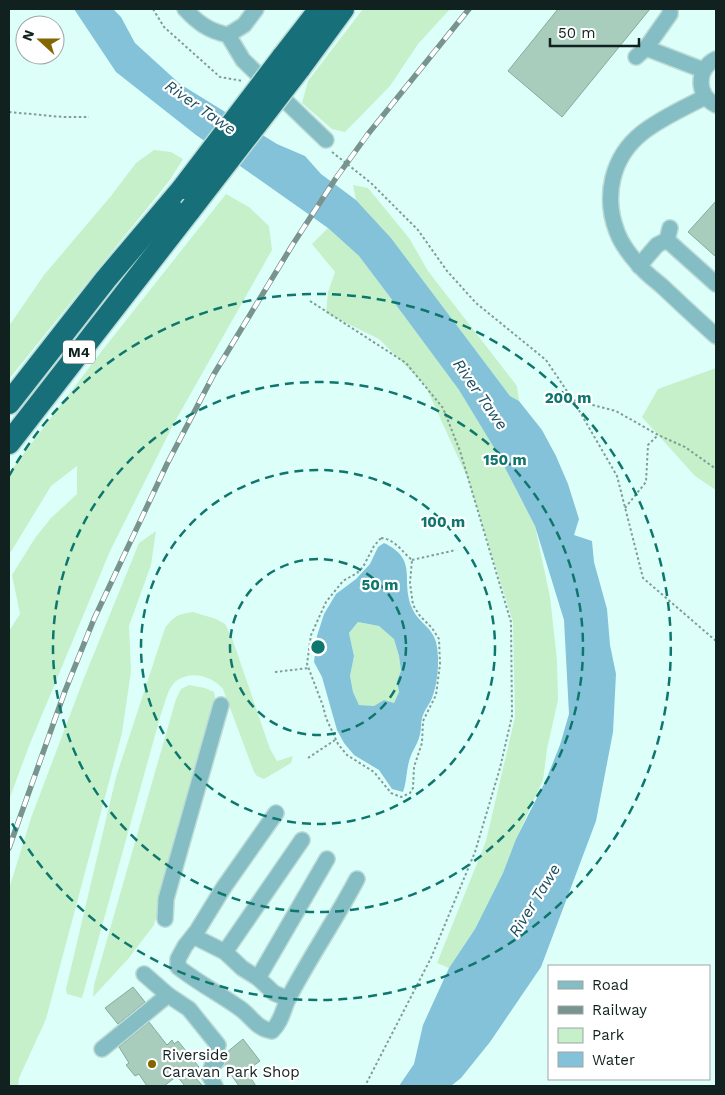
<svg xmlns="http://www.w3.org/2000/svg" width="725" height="1095" viewBox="0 0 725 1095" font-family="'Work Sans',sans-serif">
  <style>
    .green { fill: #c5f0c9 }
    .water { fill: #84c2d9; fill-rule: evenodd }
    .building { fill: #a9cdbd; stroke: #87ab9b }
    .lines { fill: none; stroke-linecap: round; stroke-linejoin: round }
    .minor-casing { stroke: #bcdbd7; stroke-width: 18 }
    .highway-casing { stroke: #bcdbd7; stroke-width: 25 }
    .path { stroke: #829c98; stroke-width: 2; stroke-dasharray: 2.5 2.5; stroke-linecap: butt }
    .minor { stroke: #84bdc3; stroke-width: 15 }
    .highway { stroke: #177079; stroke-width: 22 }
    .rail-casing { stroke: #79938f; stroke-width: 5.5 }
    .rail { stroke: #fff; stroke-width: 4; stroke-dasharray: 11; stroke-linecap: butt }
    .highway-bridge-casing { stroke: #bcdbd7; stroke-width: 25; stroke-linecap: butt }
    .highway-bridge { stroke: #177079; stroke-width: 22 }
    .ring { fill: none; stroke: #0f766e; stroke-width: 2.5; stroke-dasharray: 9 6 }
    .poi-dot { fill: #826700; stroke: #fff; stroke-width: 2 }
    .labels { text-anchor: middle; stroke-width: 4.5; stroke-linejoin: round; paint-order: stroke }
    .shield { fill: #fff; stroke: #586462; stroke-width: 1 }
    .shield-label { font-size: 14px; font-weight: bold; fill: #10211f }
    .poi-label { font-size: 15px; fill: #10211f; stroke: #fff; text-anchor: start }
    .water-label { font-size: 16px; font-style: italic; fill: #1b4f60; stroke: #fff }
    .centre { fill: #0f766e; stroke: #fff; stroke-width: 2.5 }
    .ring-label { font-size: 15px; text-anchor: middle; font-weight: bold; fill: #0f766e; stroke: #fff; stroke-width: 4.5; stroke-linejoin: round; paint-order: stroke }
  </style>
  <rect width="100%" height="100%" fill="#ddfffa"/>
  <g class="green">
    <polygon points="363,9 450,9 418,44 390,86 345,132 332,129 302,103 308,81"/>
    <polygon points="154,150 171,152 183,159 169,181 9,379 9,326 44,275 111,196 136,163"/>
    <polygon points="353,185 368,188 409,238 428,271 517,386 519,401 510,396 391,238 356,200"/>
    <polygon points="226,194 249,207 269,226 272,250 173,425 110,551 29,746 9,800 9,631 20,614 12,575 35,538 51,518 77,494 77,466 51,486 9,555 9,473 101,352"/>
    <polygon points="328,228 359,256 402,313 459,390 499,456 535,526 550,597 557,660 558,700 547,749 543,780 516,839 503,873 475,929 449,968 437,963 486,841 515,717 513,622 468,479 425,385 379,339 326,313 328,292 335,272 312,244"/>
    <polygon points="716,368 716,490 695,476 642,417 658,389"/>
    <polygon points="156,531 151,565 129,626 131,671 122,733 46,1019 19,1078 18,1086 9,1086 9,889 31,818 84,678 139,543"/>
    <path d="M 193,612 L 216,619 L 225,624 L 232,638 L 270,749 L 277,761 L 293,756 L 291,763 L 264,779 L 257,776 L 254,772 L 223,689 C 212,676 191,670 176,681 C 167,689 165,704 161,714 L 82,998 L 67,994 L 66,989 L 116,777 L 165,628 C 174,616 178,614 193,612 Z"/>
    <polygon points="358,622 379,626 394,638 399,656 401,671 397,681 399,692 394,703 384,700 374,706 359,705 353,692 350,676 354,656 349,633"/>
    <polygon points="189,685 205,688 214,692 216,703 154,925 128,959 93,997 94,985 176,699 181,689"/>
  </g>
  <g class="water">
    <polygon points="74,9 113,9 121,17 135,43 180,84 277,144 305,156 321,174 356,200 391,238 510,396 519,401 542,430 556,456 568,484 579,519 574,535 592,541 594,562 607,609 610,645 616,674 613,732 596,821 541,967 490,1042 461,1078 451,1086 399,1086 414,1064 423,1025 449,968 475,929 503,873 516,839 546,780 560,745 569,714 564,620 535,526 499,456 459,390 402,313 359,256 328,228 196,135 116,72"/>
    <path d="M 384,543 C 419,560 400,579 412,608 C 417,621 432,627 436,642 C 440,658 438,682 432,698 C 430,704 425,709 423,715 C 420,722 422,730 419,738 C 417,745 412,751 410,758 C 406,770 407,781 403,792 L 392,789 L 379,770 L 354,755 L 344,743 L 337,730 L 322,677 L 314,662 L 317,636 L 324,614 L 336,594 L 356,579 L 370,564 L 378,547 ZM 358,622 L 379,626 L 394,639 L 399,656 L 401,671 L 397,681 L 399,692 L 394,703 L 384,700 L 374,706 L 359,705 L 353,692 L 350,676 L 354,656 L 349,633 Z"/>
  </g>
  <g class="building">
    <polygon points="558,9 650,9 562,117 508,71"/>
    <polygon points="716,201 716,257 688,232"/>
    <polygon points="133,987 145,1002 118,1024 105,1008"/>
    <polygon points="149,1022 167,1045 172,1040 174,1044 178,1041 199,1067 191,1073 203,1086 185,1086 177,1076 164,1086 147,1086 139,1074 135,1076 126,1065 129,1063 119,1047"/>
    <polygon points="243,1039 260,1061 246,1071 256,1086 239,1086 225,1066 226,1060 226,1053"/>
  </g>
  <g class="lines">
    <g class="minor-casing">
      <g id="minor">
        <path d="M 185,9 C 198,23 209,31 228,35 L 243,60 L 326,140"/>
        <polyline points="228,35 244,25 256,9"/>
        <polyline points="646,48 703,70"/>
        <polyline points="636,57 646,48 670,14 670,9"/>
        <path d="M 716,59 C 696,69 696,95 716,105"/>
        <path d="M 705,97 C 684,108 661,118 642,133 C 612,157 603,196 617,232 C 621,243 630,255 638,264 C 645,273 655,280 663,287 C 681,304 698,320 716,336"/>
        <polyline points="667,240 716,284"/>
        <polyline points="639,266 657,245 667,240 670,228"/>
        <path d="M 276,813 L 224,887 L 197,931 L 185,946 L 178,959 L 178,967 C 197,982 218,993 238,1007 C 251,1015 256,1029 272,1031 C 282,1021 283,1009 289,997 C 310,957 336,919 357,879"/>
        <polyline points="165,919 166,899 221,705"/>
        <polyline points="193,936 225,952 242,968 258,978 274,993 288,999"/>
        <polyline points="225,952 302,840"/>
        <polyline points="144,974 168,995 189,1009 218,1045 216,1052 217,1061 212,1066 209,1075 215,1086"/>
        <polyline points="258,978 327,859"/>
        <polyline points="102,1049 168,995"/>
      </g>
    </g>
    <g class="highway-casing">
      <g id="highway">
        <polyline points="282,58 320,9"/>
        <polyline points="299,69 343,9"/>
        <polyline points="9,403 106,279 183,188"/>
        <polyline points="9,443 190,210"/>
      </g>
    </g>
    <g class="path">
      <polyline points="153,9 164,27 220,77 243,81"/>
      <polyline points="9,112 63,117 89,117"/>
      <polyline points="332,152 371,183 418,230 447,271 476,303 546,360 573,400 617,476 643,578 716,641"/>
      <polyline points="310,301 406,363 443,408 460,451 511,622 512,716 500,768 475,852 431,958 365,1086"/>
      <polyline points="573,400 616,411 658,435 685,447 716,469"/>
      <polyline points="625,508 646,482 648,445 658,435"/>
      <path d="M 381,538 C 395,539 402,552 412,560 L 410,583 L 413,605 L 420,616 L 432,628 L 439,639 L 440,664 L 436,695 L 423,721 L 422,743 L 414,767 L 413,788 L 410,793 L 401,797 L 391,793 L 374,772 L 347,755 L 338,744 L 326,718 L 323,706 L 307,664 L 311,635 L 326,602 L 343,581 L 357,573 L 363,567 L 374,546 Z"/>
      <polyline points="412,560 456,550"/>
      <polyline points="275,672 309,668"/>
      <polyline points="308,758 335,740"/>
    </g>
    <use href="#minor" class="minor"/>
    <use href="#highway" class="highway"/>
    <g class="rail-casing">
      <polyline id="rail" points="9,848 65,691 94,619 167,464 214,374 293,244 336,178 368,134 469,9"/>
    </g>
    <use href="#rail" class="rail"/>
    <g class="highway-bridge-casing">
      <g id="highway-bridge">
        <polyline points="183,188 282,58"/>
        <polyline points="190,210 299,69"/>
      </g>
    </g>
    <use href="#highway-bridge" class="highway-bridge"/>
  </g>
  <g class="ring">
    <circle cx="318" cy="647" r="88"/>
    <circle cx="318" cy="647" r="177"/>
    <circle cx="318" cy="647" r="265"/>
    <path d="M9 476A353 353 0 1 1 9 818"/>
  </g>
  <circle class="poi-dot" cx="152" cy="1064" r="5"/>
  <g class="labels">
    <rect class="shield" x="63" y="340.5" width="32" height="23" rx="4"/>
    <g class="shield-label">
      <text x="79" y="357">M4</text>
    </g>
    <g class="poi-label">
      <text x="162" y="1060">Riverside<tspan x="162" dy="17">Caravan Park Shop</tspan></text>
    </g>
    <g class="water-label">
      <text transform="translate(201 107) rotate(35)" y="6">River Tawe</text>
      <text transform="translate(481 394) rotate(55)" y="6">River Tawe</text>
      <text transform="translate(534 900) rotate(-58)" y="6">River Tawe</text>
    </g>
  </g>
  <circle cx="318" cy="647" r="8" class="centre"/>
  <g class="ring-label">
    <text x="568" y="403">200 m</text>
    <text x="505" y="465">150 m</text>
    <text x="443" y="527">100 m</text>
    <text x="380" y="590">50 m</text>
  </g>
  <rect width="725" height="1095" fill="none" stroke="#10211f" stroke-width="20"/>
  <rect x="548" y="965" width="162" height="115" fill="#ffffff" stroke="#9fa6a5"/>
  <rect x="558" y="981" width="25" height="8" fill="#84bdc3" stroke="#9fa6a5"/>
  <text x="592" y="990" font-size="15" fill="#10211f">Road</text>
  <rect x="558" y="1006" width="25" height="8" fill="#79938f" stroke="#9fa6a5"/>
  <text x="592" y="1015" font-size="15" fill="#10211f">Railway</text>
  <rect x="558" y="1028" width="25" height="15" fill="#c5f0c9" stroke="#9fa6a5"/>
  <text x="592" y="1040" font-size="15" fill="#10211f">Park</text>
  <rect x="558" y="1052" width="25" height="15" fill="#84c2d9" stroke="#9fa6a5"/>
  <text x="592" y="1065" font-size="15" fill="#10211f">Water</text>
  <g transform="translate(40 40) rotate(291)"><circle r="24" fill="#ffffff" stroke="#9fa6a5"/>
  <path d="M0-4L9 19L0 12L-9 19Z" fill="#826700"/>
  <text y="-8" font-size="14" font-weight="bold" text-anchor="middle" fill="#10211f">N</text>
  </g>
  <path d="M550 38v8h89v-8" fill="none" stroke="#10211f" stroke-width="2.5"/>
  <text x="558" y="38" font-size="15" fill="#10211f" stroke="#ffffff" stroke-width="4" paint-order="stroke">50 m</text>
</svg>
